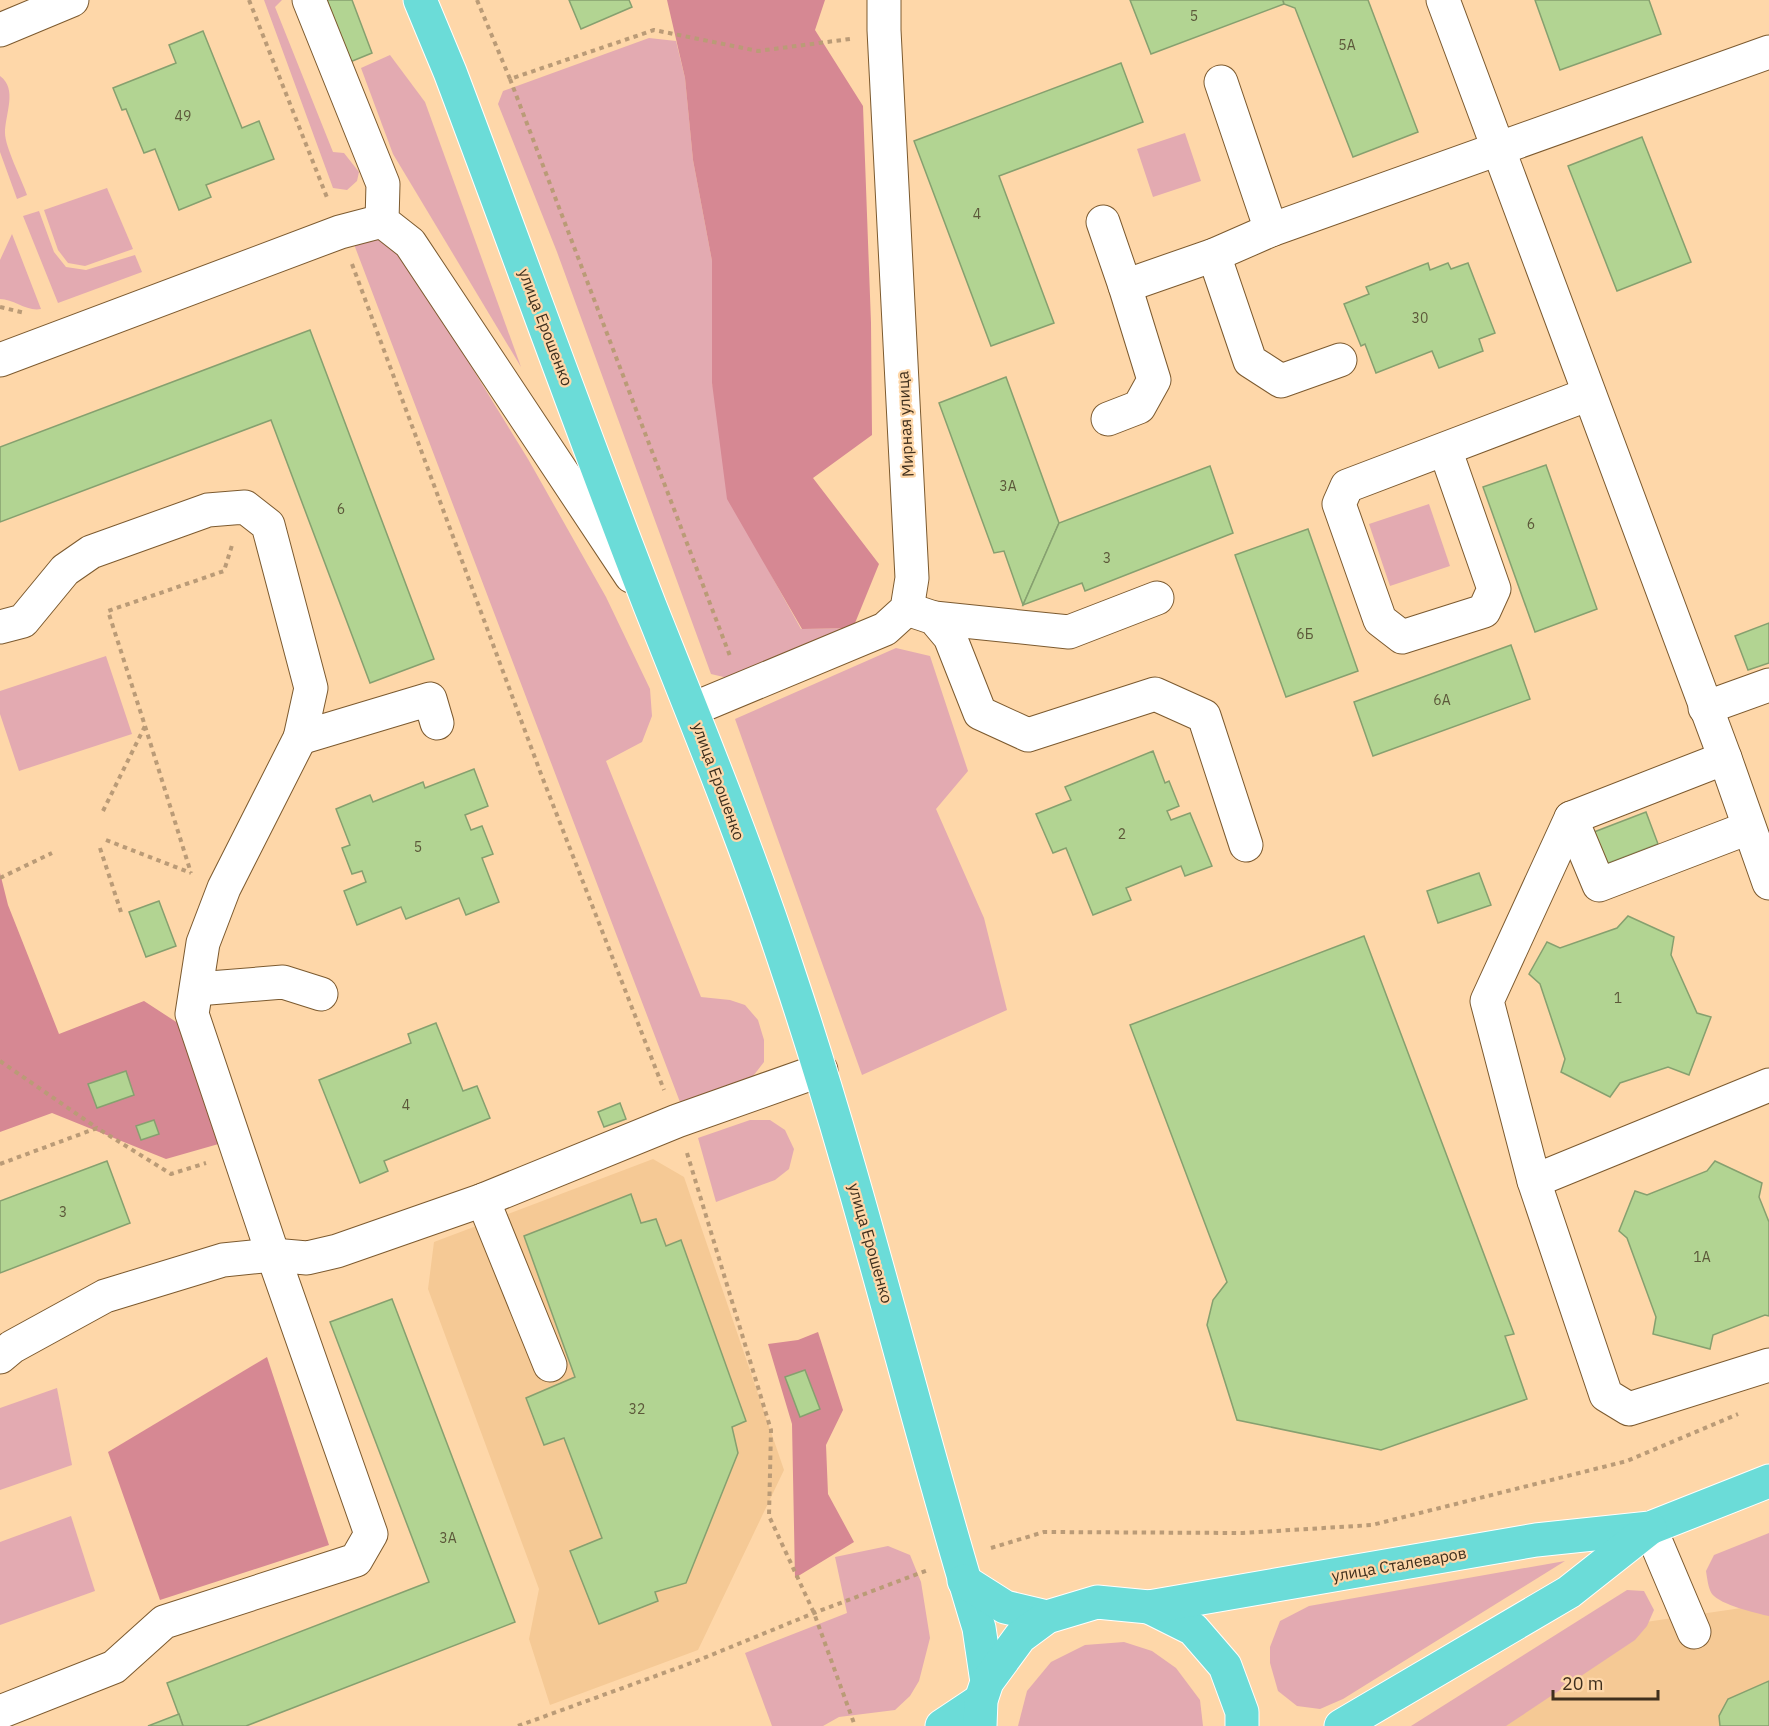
<svg xmlns="http://www.w3.org/2000/svg" width="1769" height="1726" viewBox="0 0 1769 1726" font-family="'IBM Plex Sans',sans-serif">
  <style>
    .built { fill: #f5c995 }
    .green { fill: #e3aab1 }
    .forest { fill: #d68893 }
    .building { fill: #b2d492; stroke: #86a06f; stroke-width: 1.5 }
    .lines { fill: none; stroke-linecap: round; stroke-linejoin: round }
    .minor-casing { stroke: #7c5a2f; stroke-width: 35 }
    .major-casing { stroke: #fff; stroke-width: 35 }
    .path { stroke: #ba9b77; stroke-width: 4; stroke-dasharray: 4.5 4.5; stroke-linecap: butt }
    .minor { stroke: #fff; stroke-width: 33 }
    .major { stroke: #6bdcd8; stroke-width: 33 }
    .labels { text-anchor: middle; stroke-width: 4.5; stroke-linejoin: round; paint-order: stroke }
    .number-label { font-size: 14px; fill: #5c583a }
    .street-label { font-size: 16px; fill: #3f2f1d; stroke: #fed7a9 }
  </style>
  <rect width="100%" height="100%" fill="#fed7a9"/>
  <g class="built">
    <polygon points="653,1159 684,1177 784,1470 698,1650 550,1705 529,1639 539,1589 428,1289 434,1242"/>
    <polygon points="1769,1604 1769,1726 1470,1726 1625,1625"/>
  </g>
  <g class="green">
    <polygon points="264,0 282,0 275,7 333,152 344,153 359,172 357,181 347,190 333,188"/>
    <polygon points="649,38 676,41 685,78 693,160 712,261 712,383 765,564 801,629 853,628 732,679 711,674 557,252 498,104 503,91"/>
    <polygon points="390,55 425,102 521,367 393,154 361,68"/>
    <path d="M 0,76 C 18,89 5,114 5,133 C 5,147 22,180 27,195 L 17,199 L 0,152 Z"/>
    <polygon points="1185,133 1201,181 1153,197 1137,149"/>
    <polygon points="107,188 133,249 85,266 68,263 58,250 44,210"/>
    <polygon points="39,211 54,252 66,267 86,270 135,255 142,272 58,303 23,216"/>
    <path d="M 12,234 L 41,309 C 27,312 14,299 0,299 L 0,260 Z"/>
    <polygon points="375,238 399,245 425,291 528,459 606,597 650,689 652,716 642,742 606,761 701,997 730,1000 745,1005 758,1020 764,1040 764,1062 750,1080 683,1110 352,239"/>
    <polygon points="1429,504 1450,566 1390,586 1369,524"/>
    <polygon points="896,648 930,656 968,771 936,809 984,918 1007,1010 862,1075 735,719"/>
    <polygon points="106,656 132,734 19,771 0,714 0,691"/>
    <polygon points="750,1120 770,1120 785,1130 794,1149 789,1169 775,1180 716,1202 698,1138"/>
    <polygon points="57,1388 72,1465 0,1490 0,1408"/>
    <polygon points="71,1516 95,1591 0,1625 0,1542"/>
    <path d="M 1769,1533 L 1769,1616 C 1755,1613 1721,1605 1712,1594 C 1708,1588 1707,1577 1706,1571 L 1714,1555 Z"/>
    <polygon points="888,1546 910,1555 921,1582 930,1638 919,1681 910,1696 895,1710 839,1717 823,1726 772,1726 745,1653 847,1613 835,1557"/>
    <polygon points="1565,1561 1343,1699 1320,1709 1297,1706 1278,1691 1270,1663 1270,1647 1280,1621 1309,1606"/>
    <polygon points="1627,1590 1644,1591 1654,1610 1647,1626 1635,1640 1506,1726 1411,1726"/>
    <polygon points="1124,1642 1152,1651 1176,1668 1200,1700 1203,1726 1018,1726 1027,1691 1051,1662 1085,1645"/>
  </g>
  <g class="forest">
    <polygon points="667,0 825,0 815,30 863,106 871,323 872,435 813,478 879,564 853,628 802,629 727,499 712,383 712,261 693,160 685,78"/>
    <polygon points="0,873 8,905 59,1034 144,1001 187,1029 229,1141 166,1159 52,1113 0,1132"/>
    <polygon points="818,1332 843,1410 826,1445 828,1494 854,1542 795,1578 792,1424 768,1344 798,1340"/>
    <polygon points="267,1357 329,1545 160,1600 108,1452"/>
  </g>
  <g class="building">
    <polygon points="327,0 352,0 372,53 350,62"/>
    <polygon points="569,0 629,0 632,7 581,29"/>
    <polygon points="1130,0 1283,0 1284,4 1151,54"/>
    <polygon points="1283,0 1368,0 1418,132 1353,157 1295,8 1284,4"/>
    <polygon points="1535,0 1649,0 1661,34 1560,70"/>
    <polygon points="203,31 242,128 259,121 274,159 206,185 211,197 179,210 155,149 144,153 126,109 122,110 113,88 176,63 169,45"/>
    <polygon points="1121,63 1143,122 999,176 1054,323 991,346 914,141"/>
    <polygon points="1642,137 1691,262 1617,291 1568,166"/>
    <polygon points="1428,263 1430,270 1448,263 1451,269 1468,263 1495,333 1479,339 1483,351 1439,368 1432,351 1376,373 1365,344 1361,346 1344,304 1369,294 1366,287"/>
    <polygon points="310,330 434,659 370,683 271,420 0,522 0,447"/>
    <polygon points="1006,377 1059,523 1023,605 1004,551 994,553 939,403"/>
    <polygon points="1546,465 1597,609 1535,632 1483,487"/>
    <polygon points="1210,466 1233,533 1085,591 1082,583 1023,605 1059,523"/>
    <polygon points="1308,529 1358,671 1286,697 1235,555"/>
    <polygon points="1769,623 1769,663 1748,670 1735,636"/>
    <polygon points="1511,645 1530,699 1373,756 1354,702"/>
    <polygon points="1153,751 1165,783 1169,781 1179,806 1167,811 1171,820 1190,813 1212,866 1185,876 1181,866 1126,888 1131,900 1093,915 1066,848 1053,853 1036,814 1071,800 1065,787"/>
    <polygon points="474,769 488,806 465,815 471,830 482,826 493,854 482,858 499,902 466,915 459,898 406,919 401,907 357,925 344,891 366,882 362,871 352,874 342,848 350,845 336,809 370,795 373,802 423,782 425,788"/>
    <polygon points="1646,812 1658,844 1606,864 1594,832"/>
    <polygon points="1479,873 1491,905 1438,923 1427,891"/>
    <polygon points="159,901 176,946 146,957 129,912"/>
    <polygon points="1628,916 1674,937 1671,955 1697,1013 1711,1017 1689,1075 1668,1067 1620,1083 1610,1097 1561,1072 1565,1059 1540,984 1529,974 1547,942 1560,948 1617,928"/>
    <polygon points="1364,936 1514,1334 1505,1336 1527,1399 1381,1450 1237,1420 1207,1325 1213,1300 1227,1282 1130,1025"/>
    <polygon points="436,1023 463,1091 477,1086 490,1118 384,1161 388,1171 360,1183 319,1080 411,1043 408,1034"/>
    <polygon points="126,1071 134,1095 97,1108 88,1084"/>
    <polygon points="620,1103 626,1119 604,1127 598,1112"/>
    <polygon points="154,1120 159,1134 141,1140 136,1126"/>
    <polygon points="107,1161 130,1223 0,1273 0,1201"/>
    <polygon points="1715,1161 1762,1183 1759,1197 1769,1222 1769,1316 1765,1315 1713,1335 1710,1349 1653,1334 1656,1317 1627,1238 1619,1231 1635,1191 1647,1195 1707,1171"/>
    <polygon points="631,1194 641,1223 656,1219 666,1246 681,1240 746,1421 732,1427 738,1453 686,1583 655,1592 658,1601 599,1624 570,1551 602,1538 564,1438 544,1445 526,1398 575,1377 524,1236"/>
    <polygon points="392,1299 515,1622 246,1726 183,1726 167,1683 429,1582 330,1322"/>
    <polygon points="805,1370 820,1409 800,1417 785,1377"/>
    <polygon points="1769,1681 1769,1726 1720,1726 1719,1716 1728,1699"/>
    <polygon points="179,1714 183,1726 148,1726"/>
  </g>
  <g class="lines">
    <g class="minor-casing">
      <g id="minor">
        <polyline points="309,0 383,184 382,221 410,243 631,576"/>
        <polyline points="1443,0 1725,758 1769,883"/>
        <polyline points="0,30 72,0"/>
        <polyline points="1221,82 1271,230"/>
        <polyline points="1103,222 1125,286 1154,380 1139,407 1108,419"/>
        <polyline points="1214,255 1250,361 1281,381 1340,360"/>
        <polyline points="1125,286 1214,255 1271,230 1769,52"/>
        <polyline points="0,360 340,232 382,221"/>
        <polyline points="1445,449 1494,589 1484,611 1402,637 1380,620 1339,504 1347,486 1589,394"/>
        <polyline points="907,609 934,618 950,637 980,713 1028,735 1155,694 1204,716 1246,845"/>
        <polyline points="934,618 1069,632 1157,598"/>
        <polyline points="0,627 23,621 65,570 91,552 208,510 245,507 268,525 311,688 300,738 430,699 437,723"/>
        <polyline points="1705,708 1769,685"/>
        <polyline points="693,709 885,629 907,609 912,578 884,30 884,0"/>
        <polyline points="1725,758 1571,818 1599,885 1748,828"/>
        <polyline points="1571,818 1487,1001 1534,1181 1606,1395 1629,1409 1769,1365"/>
        <polyline points="197,989 283,982 321,994"/>
        <polyline points="1534,1181 1769,1085"/>
        <polyline points="483,1200 550,1365"/>
        <polyline points="0,1357 12,1347 105,1296 223,1260 273,1255 307,1258 337,1251 483,1200 677,1121 821,1070"/>
        <polyline points="1650,1528 1694,1632"/>
        <polyline points="0,1712 114,1667 164,1622 356,1560 371,1534 273,1255 192,1014 203,943 224,888 300,738"/>
      </g>
    </g>
    <g class="major-casing">
      <g id="major">
        <path d="M 420,0 L 450,72 C 517,249 581,429 650,606 C 699,729 749,851 790,977 C 862,1192 913,1412 979,1628 L 987,1682"/>
        <polyline points="964,1581 1005,1607 1047,1617"/>
        <polyline points="1149,1607 1193,1629 1225,1666 1242,1712 1242,1726"/>
        <polyline points="942,1726 981,1700"/>
        <polyline points="980,1726 981,1700 987,1682 1020,1637 1047,1617 1097,1602 1149,1607 1536,1540 1650,1528 1769,1481"/>
        <polyline points="1341,1726 1569,1592 1650,1528"/>
      </g>
    </g>
    <g class="path">
      <polyline points="249,0 328,200"/>
      <polyline points="477,0 510,79 654,30 758,51 850,39"/>
      <polyline points="510,79 730,656"/>
      <polyline points="352,264 541,774 664,1090"/>
      <polyline points="0,307 25,313"/>
      <polyline points="145,726 191,873"/>
      <polyline points="103,811 145,726 108,611 224,571 233,542"/>
      <polyline points="106,840 191,873"/>
      <polyline points="100,848 121,912"/>
      <polyline points="0,878 52,853"/>
      <polyline points="0,1061 97,1128"/>
      <polyline points="687,1153 771,1430 769,1516 814,1613 855,1726"/>
      <polyline points="0,1164 97,1128 171,1174 206,1163"/>
      <polyline points="991,1548 1044,1532 1243,1533 1372,1525 1627,1461 1738,1414"/>
      <polyline points="518,1726 694,1662 814,1613 928,1570"/>
    </g>
    <use href="#minor" class="minor"/>
    <use href="#major" class="major"/>
  </g>
  <g class="labels">
    <g class="number-label">
      <text x="1194" y="21">5</text>
      <text x="1347" y="50">5А</text>
      <text x="183" y="121">49</text>
      <text x="977" y="219">4</text>
      <text x="1420" y="323">30</text>
      <text x="1008" y="491">3А</text>
      <text x="341" y="514">6</text>
      <text x="1531" y="529">6</text>
      <text x="1107" y="563">3</text>
      <text x="1305" y="639">6Б</text>
      <text x="1442" y="705">6А</text>
      <text x="1122" y="839">2</text>
      <text x="418" y="852">5</text>
      <text x="1618" y="1003">1</text>
      <text x="406" y="1110">4</text>
      <text x="63" y="1217">3</text>
      <text x="1702" y="1262">1А</text>
      <text x="637" y="1414">32</text>
      <text x="448" y="1543">3А</text>
    </g>
    <g class="street-label">
      <text transform="translate(546 327) rotate(69)" y="6">улица Ерошенко</text>
      <text transform="translate(905 424) rotate(-93)" y="6">Мирная улица</text>
      <text transform="translate(719 781) rotate(70)" y="6">улица Ерошенко</text>
      <text transform="translate(871 1243) rotate(74)" y="6">улица Ерошенко</text>
      <text transform="translate(1399 1564) rotate(-10)" y="6">улица Сталеваров</text>
    </g>
  </g>
  <path d="M1553 1690v9h105v-9" fill="none" stroke="#3f2f1d" stroke-width="3"/>
  <text x="1562" y="1690" font-size="18" fill="#3f2f1d" stroke="#fed7a9" stroke-width="4.5" paint-order="stroke">20 m</text>
</svg>
